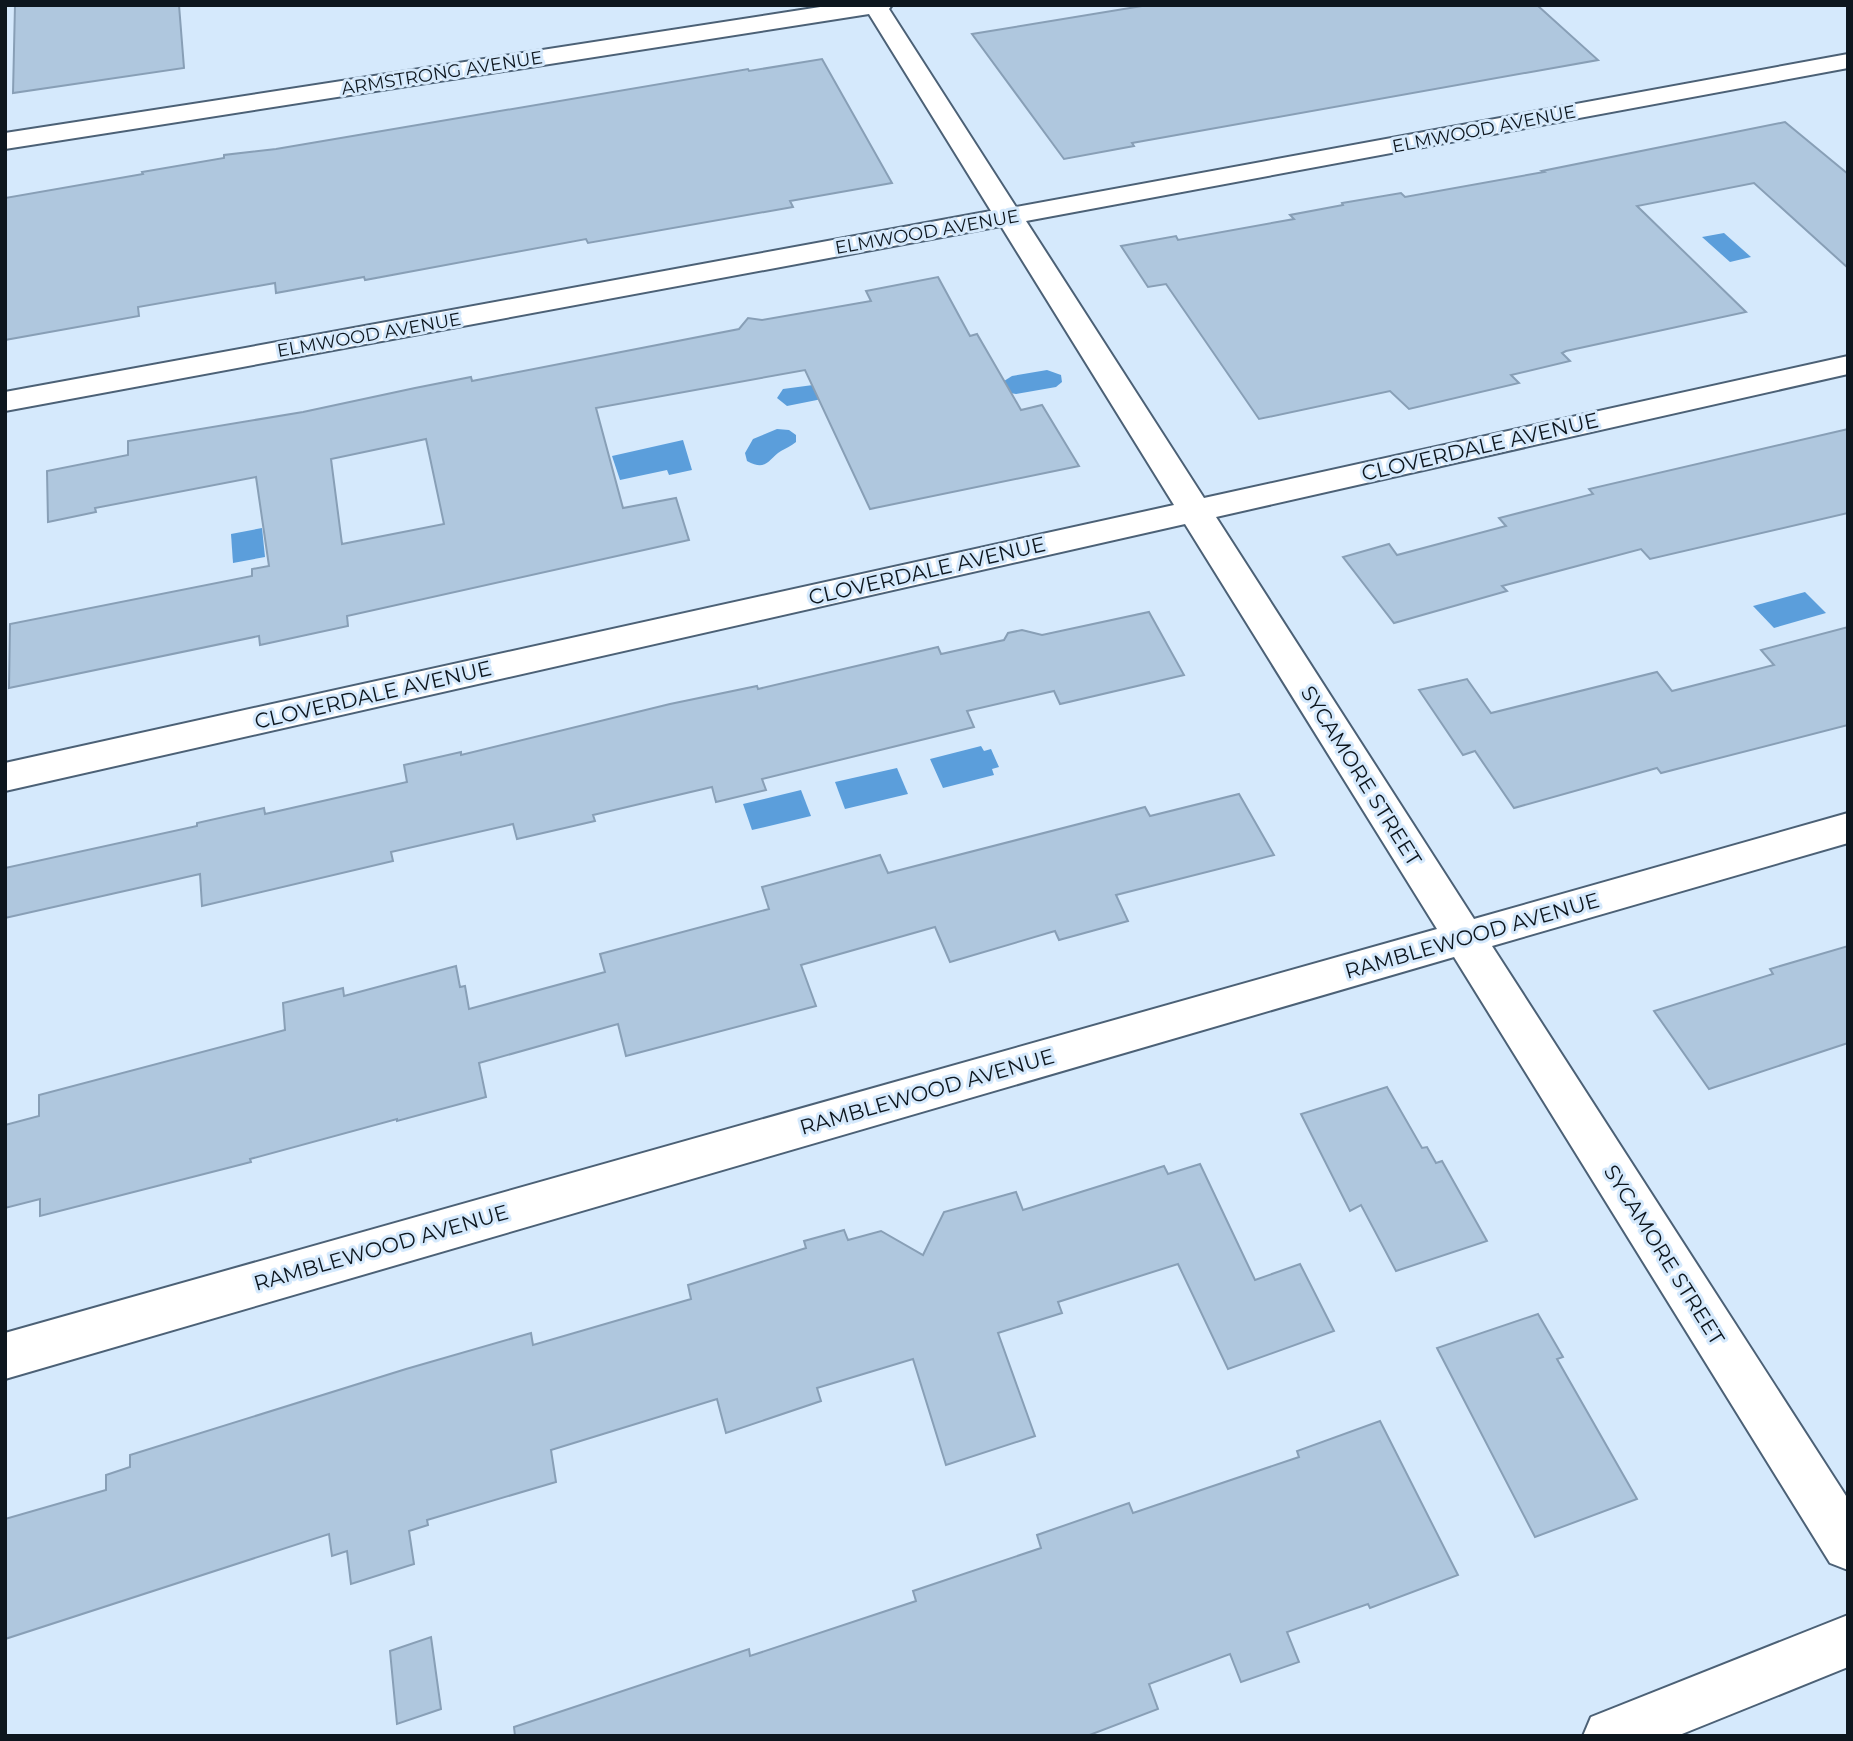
<svg xmlns="http://www.w3.org/2000/svg" width="1853" height="1741" viewBox="0 0 1853 1741" font-family="Montserrat,sans-serif">
  <style>
    .water { fill: #5b9edb }
    .building { fill: #afc7de; stroke: #889fb6; stroke-width: 2; fill-rule: evenodd }
    .lines { fill: none; stroke-linecap: round; stroke-linejoin: round }
    .minor-casing { stroke: #4c6176; stroke-width: 4 }
    .minor { fill: #fff; fill-rule: evenodd }
    .labels { text-anchor: middle; stroke-width: 6; stroke-linejoin: round; paint-order: stroke }
    .far-street-label { font-size: 18px; fill: #0d161e; stroke: #d5e9fc }
    .street-label { font-size: 21px; fill: #0d161e; stroke: #d5e9fc }
  </style>
  <rect width="100%" height="100%" fill="#d5e9fc"/>
  <g class="water">
    <polygon points="1724,233 1751,257 1730,262 1702,237"/>
    <polygon points="1047,370 1061,375 1062,382 1056,387 1016,394 1010,393 1004,381 1012,376"/>
    <polygon points="813,385 822,399 787,406 777,398 783,389"/>
    <path d="M 777,429 L 789,430 L 796,435 L 796,442 C 791,446 786,448 781,451 C 768,459 767,472 747,461 L 745,453 L 753,439 Z"/>
    <polygon points="683,440 692,470 669,475 667,470 620,480 612,456"/>
    <polygon points="262,528 265,557 233,563 231,534"/>
    <polygon points="1805,592 1826,613 1774,628 1753,606"/>
    <polygon points="981,746 984,751 991,749 999,767 992,769 994,775 943,788 930,759"/>
    <polygon points="897,768 908,794 845,809 835,782"/>
    <polygon points="801,790 811,816 752,830 743,804"/>
  </g>
  <g class="building">
    <polygon points="15,5 179,5 184,68 13,93"/>
    <polygon points="1148,5 1537,5 1598,60 1132,143 1134,146 1064,159 972,34"/>
    <polygon points="822,59 892,183 790,201 793,207 588,243 586,239 365,280 364,277 276,293 275,283 138,307 139,316 5,340 5,198 143,174 142,172 224,158 224,155 276,149 748,69 749,71"/>
    <polygon points="1785,122 1848,174 1848,268 1754,183 1637,206 1746,312 1566,351 1562,353 1570,361 1511,375 1519,383 1409,409 1390,391 1259,419 1166,284 1148,287 1121,246 1176,236 1178,240 1294,219 1290,215 1343,205 1342,203 1401,193 1405,197 1544,172 1542,171"/>
    <path d="M 938,277 L 970,336 L 977,334 L 1021,410 L 1042,405 L 1079,466 L 870,509 L 805,370 L 596,408 L 623,508 L 676,498 L 689,540 L 347,616 L 348,626 L 260,645 L 259,636 L 9,688 L 10,624 L 252,576 L 252,569 L 269,566 L 256,477 L 95,508 L 96,512 L 48,522 L 47,471 L 128,455 L 128,441 L 303,412 L 415,388 L 471,377 L 472,381 L 739,329 L 748,318 L 762,320 L 871,301 L 866,291 ZM 426,439 L 444,524 L 342,544 L 331,459 Z"/>
    <polygon points="1848,429 1848,513 1650,559 1641,549 1502,586 1507,591 1394,623 1343,557 1389,544 1397,555 1506,526 1499,518 1593,494 1589,489"/>
    <polygon points="1149,612 1184,675 1060,704 1054,691 967,711 974,727 762,779 766,790 716,802 712,787 593,815 595,821 517,839 513,824 391,852 393,861 202,906 200,874 5,918 5,868 197,826 197,823 264,808 265,814 407,782 404,765 461,752 461,755 670,704 757,686 758,689 938,647 941,654 1004,640 1008,633 1022,630 1042,635"/>
    <polygon points="1848,627 1848,725 1661,773 1657,768 1514,808 1475,751 1463,755 1419,690 1467,679 1491,713 1657,672 1672,691 1774,665 1761,650"/>
    <polygon points="1239,794 1274,855 1116,895 1128,921 1059,940 1055,931 950,962 935,927 801,965 816,1006 626,1056 618,1024 479,1063 486,1097 397,1121 397,1119 250,1159 251,1162 40,1216 40,1199 5,1208 5,1125 39,1116 39,1095 285,1030 283,1003 343,988 344,996 456,966 460,987 465,986 469,1009 605,972 600,954 769,909 762,887 880,855 888,873 1145,807 1150,816"/>
    <polygon points="1848,946 1848,1043 1709,1089 1654,1011 1773,974 1770,969"/>
    <polygon points="1387,1087 1422,1148 1427,1147 1436,1163 1442,1161 1487,1241 1396,1271 1361,1205 1350,1211 1301,1114"/>
    <polygon points="1200,1164 1255,1280 1300,1264 1334,1331 1228,1369 1178,1264 1058,1302 1062,1313 998,1333 1035,1436 946,1465 913,1359 817,1388 821,1401 726,1433 717,1399 551,1450 556,1482 427,1520 428,1525 409,1531 414,1564 351,1584 347,1551 332,1556 329,1534 5,1639 5,1519 106,1490 106,1475 130,1467 130,1455 406,1369 531,1333 533,1345 691,1299 688,1285 806,1248 804,1241 844,1230 848,1240 881,1231 923,1255 944,1212 1016,1192 1023,1210 1164,1166 1168,1174"/>
    <polygon points="1538,1314 1563,1357 1557,1359 1637,1499 1535,1537 1437,1348"/>
    <polygon points="1380,1421 1458,1575 1370,1608 1368,1604 1287,1632 1299,1662 1241,1682 1230,1654 1149,1684 1158,1709 1087,1736 515,1736 514,1727 749,1649 750,1656 916,1601 913,1591 1041,1548 1037,1535 1129,1503 1133,1513 1299,1457 1297,1451"/>
    <polygon points="431,1637 441,1709 397,1724 390,1651"/>
  </g>
  <g class="lines">
    <g class="minor-casing">
      <g id="minor">
        <polygon points="833,5 892,5 889,9 1016,207 1848,54 1848,68 1026,221 1204,498 1848,356 1848,374 1216,517 1474,919 1848,813 1848,843 1492,946 1848,1499 1848,1570 1830,1563 1454,957 5,1379 5,1333 1437,929 1185,524 5,791 5,763 1174,505 1001,226 5,411 5,392 991,211 869,14 5,149 5,133"/>
        <polygon points="1848,1615 1848,1667 1677,1736 1583,1736 1591,1717"/>
      </g>
    </g>
    <use href="#minor" class="minor"/>
  </g>
  <g class="labels">
    <g class="far-street-label">
      <text transform="translate(442 73) rotate(-9)" y="6">ARMSTRONG AVENUE</text>
      <text transform="translate(1484 129) rotate(-11)" y="6">ELMWOOD AVENUE</text>
      <text transform="translate(927 232) rotate(-10)" y="6">ELMWOOD AVENUE</text>
      <text transform="translate(369 335) rotate(-10)" y="6">ELMWOOD AVENUE</text>
    </g>
    <g class="street-label">
      <text transform="translate(1480 447) rotate(-13)" y="7">CLOVERDALE AVENUE</text>
      <text transform="translate(927 571) rotate(-13)" y="7">CLOVERDALE AVENUE</text>
      <text transform="translate(373 695) rotate(-13)" y="7">CLOVERDALE AVENUE</text>
      <text transform="translate(1361 776) rotate(58)" y="7">SYCAMORE STREET</text>
      <text transform="translate(1472 936) rotate(-16)" y="7">RAMBLEWOOD AVENUE</text>
      <text transform="translate(927 1092) rotate(-16)" y="7">RAMBLEWOOD AVENUE</text>
      <text transform="translate(381 1248) rotate(-16)" y="7">RAMBLEWOOD AVENUE</text>
      <text transform="translate(1664 1255) rotate(58)" y="7">SYCAMORE STREET</text>
    </g>
  </g>
  <rect width="1853" height="1741" fill="none" stroke="#0d161e" stroke-width="14"/>
</svg>
